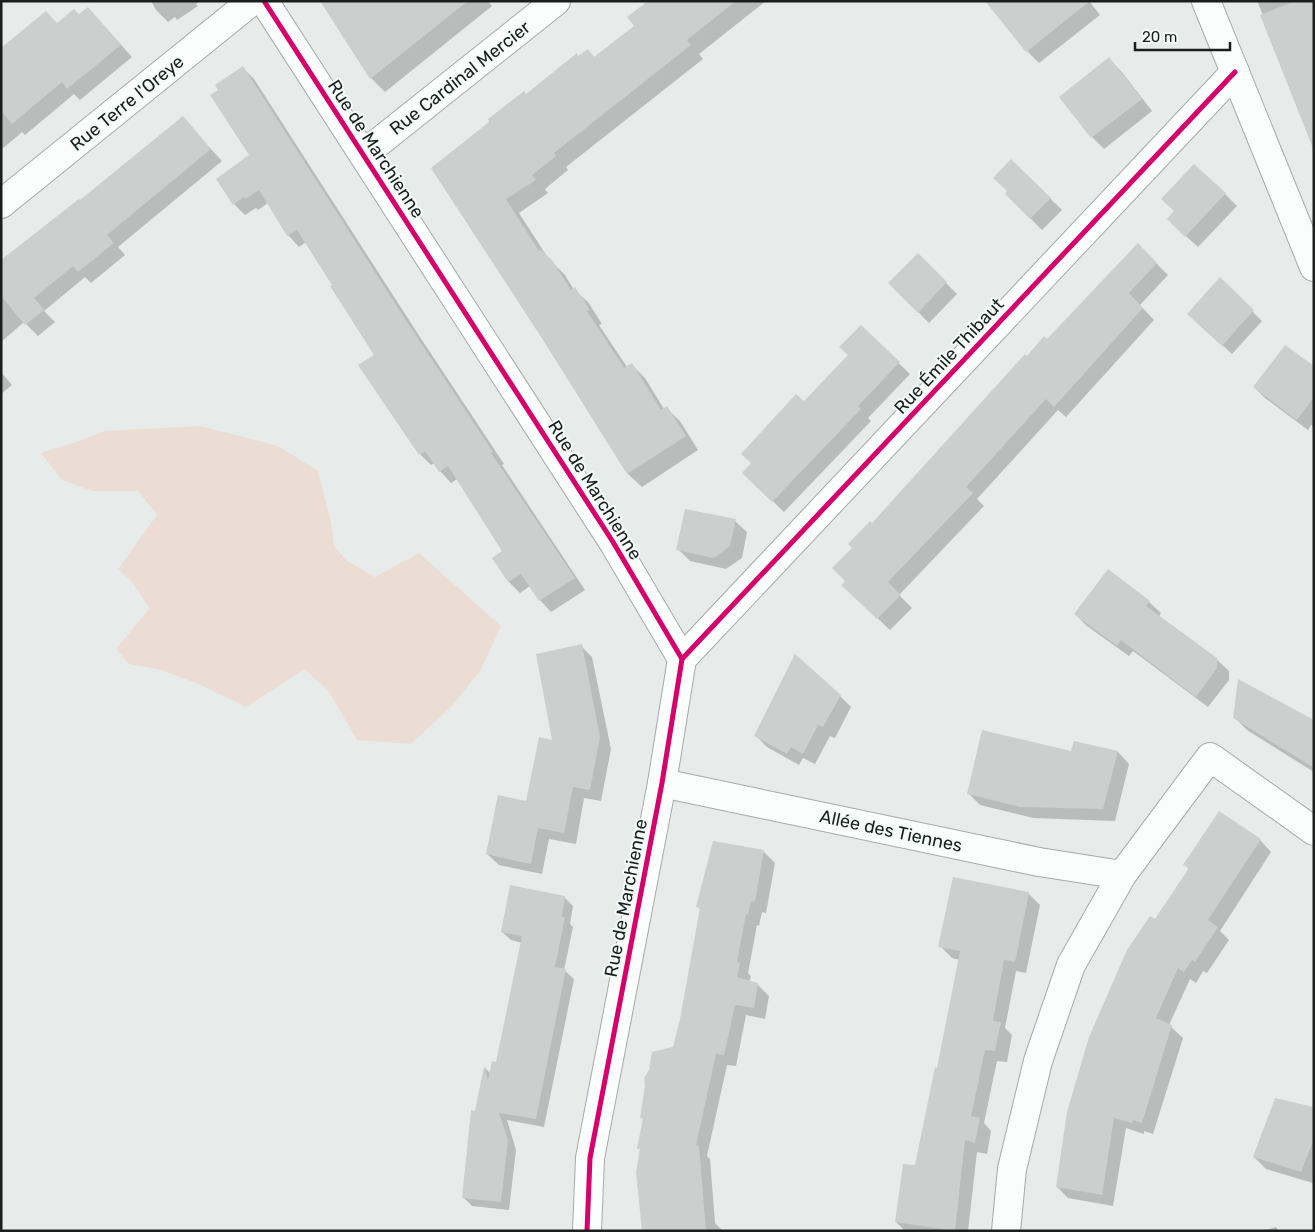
<svg xmlns="http://www.w3.org/2000/svg" width="1315" height="1232" viewBox="0 0 1315 1232" font-family="Rubik,sans-serif">
  <style>
    .green { fill: #ecddd4 }
    .shadow { fill: #0003 }
    .building { fill: #cccfce }
    .lines { fill: none; stroke-linecap: round; stroke-linejoin: round }
    .street-casing { stroke: #a7aaa8; stroke-width: 30 }
    .street { stroke: #fbfcfc; stroke-width: 28 }
    .cycleway-casing { stroke: #f2fbf7; stroke-width: 8 }
    .cycleway { stroke: #d6006c; stroke-width: 5 }
    .labels { text-anchor: middle; stroke-width: 4; stroke-linejoin: round; paint-order: stroke }
    .street-label { font-size: 18px; fill: #1b1e1d; stroke: #f2fbf7 }
  </style>
  <rect width="100%" height="100%" fill="#e7ebe9"/>
  <polygon class="green" points="200,426 278,446 318,471 331,522 334,546 347,561 375,577 419,553 501,626 480,671 452,706 411,744 357,740 328,690 304,669 246,707 201,685 162,670 129,664 116,649 150,608 131,581 118,569 157,515 138,491 93,491 62,480 41,453 79,441 105,431"/>
  <g class="shadow">
    <polygon points="151,1 200,1 196,4 198,6 177,20 175,17 168,22 156,10"/>
    <polygon points="323,1 488,1 492,6 385,92 371,78"/>
    <polygon points="650,1 766,1 699,54 703,59 566,167 568,170 545,189 548,193 519,213 548,258 565,275 574,290 588,302 602,324 599,325 627,367 632,365 645,378 664,409 666,408 680,421 698,450 642,487 628,474 544,339 432,169 588,51 595,58 636,26"/>
    <polygon points="1089,1 1100,15 1039,63 1027,51"/>
    <polygon points="1257,1 1314,1 1314,150 1261,16 1263,15"/>
    <polygon points="88,8 132,57 80,100 74,94 25,135 22,132 1,150 1,50 79,16"/>
    <polygon points="1109,59 1121,71 1152,111 1104,149 1092,137"/>
    <polygon points="243,68 254,79 416,331 504,464 502,465 585,590 551,612 540,600 530,586 520,593 509,582 494,559 503,552 457,479 451,483 440,471 434,463 431,465 420,454 376,356 306,242 299,247 288,235 268,203 258,210 256,208 245,215 234,204 250,155 220,90"/>
    <polygon points="186,122 222,161 118,247 125,255 91,283 85,277 44,311 55,322 38,336 24,322 1,342 1,260 3,262"/>
    <polygon points="1011,160 1062,210 1042,230 1006,194 1009,191"/>
    <polygon points="1225,194 1237,206 1198,247 1180,231"/>
    <polygon points="1138,245 1168,275 1140,305 1154,320 1066,417 1058,410 977,499 984,506 899,595 912,608 890,630 855,597 847,581 854,548 873,524 1027,358 1047,341"/>
    <polygon points="918,255 957,294 929,323 890,283"/>
    <polygon points="1220,279 1262,321 1232,354 1198,323"/>
    <polygon points="861,327 910,374 868,418 871,421 784,512 755,484 752,463 804,403 849,356"/>
    <polygon points="1314,368 1314,427 1311,425 1308,430 1265,398 1254,387"/>
    <polygon points="1,372 12,385 1,394"/>
    <polygon points="735,521 747,532 742,558 726,569 690,561 678,549"/>
    <polygon points="1149,602 1161,613 1159,617 1216,659 1229,671 1229,680 1208,707 1133,651 1129,656 1087,626 1075,614"/>
    <polygon points="581,646 592,657 611,749 601,801 584,798 576,844 549,839 542,874 499,865 487,854 527,802 554,741"/>
    <polygon points="840,696 851,707 835,738 830,736 815,764 803,758 799,765 767,747 756,736"/>
    <polygon points="1235,718 1314,721 1314,772 1247,730"/>
    <polygon points="1118,752 1129,764 1115,821 1033,818 980,805 968,793 1072,753"/>
    <polygon points="1260,840 1271,852 1220,931 1229,940 1207,973 1203,971 1196,983 1190,979 1169,1025 1183,1038 1153,1134 1144,1131 1144,1134 1126,1128 1113,1206 1068,1198 1057,1187 1155,921 1189,869 1185,865"/>
    <polygon points="763,851 775,863 766,913 762,912 759,926 757,925 748,973 751,976 749,982 758,985 769,996 765,1019 746,1015 736,1066 727,1065 707,1156 710,1159 715,1223 723,1231 643,1231 641,1151 639,1148 644,1120 641,1117 674,1048 681,1019 701,910 697,906"/>
    <polygon points="1028,893 1040,905 1026,973 1016,971 1005,1028 1012,1035 1007,1062 997,1061 984,1123 991,1131 987,1154 977,1152 968,1231 905,1231 896,1222 916,1167 938,1069 960,960 952,958 940,946"/>
    <polygon points="565,898 573,906 570,924 573,927 564,970 574,979 544,1127 507,1120 516,1150 509,1210 472,1206 463,1197 476,1112 485,1068 491,1074 497,1063 522,943 511,940 502,932"/>
    <polygon points="1314,1109 1313,1183 1266,1169 1254,1157"/>
    <polygon points="1276,1227 1279,1231 1262,1231"/>
  </g>
  <g class="building">
    <polygon points="320,1 468,1 370,79"/>
    <polygon points="648,1 736,1 687,40 691,45 554,153 556,156 532,175 536,180 506,199 539,251 541,250 552,260 571,290 575,287 590,310 587,311 624,368 632,363 661,410 667,406 686,436 627,474 543,340 431,168 489,122 488,119 524,91 526,94 577,53 578,56 588,49 594,57 634,26 627,17"/>
    <polygon points="985,1 1090,1 1026,52"/>
    <polygon points="1295,1 1314,1 1313,148 1260,15"/>
    <polygon points="88,7 121,45 67,89 62,82 12,124 1,111 1,48 46,11 57,23 74,9 79,14"/>
    <polygon points="1109,57 1142,99 1091,138 1059,97"/>
    <polygon points="243,66 405,319 493,452 491,453 575,578 539,601 521,574 508,582 492,558 502,551 448,466 439,472 425,451 419,455 358,365 374,355 330,286 332,285 297,230 287,236 259,190 245,199 244,197 233,205 216,179 249,155 210,95 218,90 215,85"/>
    <polygon points="183,116 211,149 107,235 114,243 78,272 73,266 34,298 44,310 25,325 1,296 1,260 79,199 80,200"/>
    <polygon points="1011,159 1051,198 1030,219 1005,194 1007,191 993,178"/>
    <polygon points="1194,164 1226,193 1185,237 1167,219 1174,211 1161,199"/>
    <polygon points="1138,243 1157,263 1129,293 1143,308 1054,407 1046,399 966,487 973,493 888,582 901,595 877,619 841,585 845,581 832,568 852,548 848,544 870,521 872,523 1025,354 1027,356 1044,336 1047,339"/>
    <polygon points="918,253 947,282 918,313 888,283"/>
    <polygon points="1220,277 1254,310 1222,346 1187,314"/>
    <polygon points="861,325 900,362 858,406 861,409 772,502 742,473 751,463 741,454 796,394 804,401 848,355 839,347"/>
    <polygon points="1285,345 1314,366 1314,397 1297,420 1253,387"/>
    <polygon points="685,509 736,519 730,546 714,558 676,550"/>
    <polygon points="1108,569 1150,601 1146,606 1217,658 1217,668 1196,697 1121,640 1117,646 1074,614"/>
    <polygon points="582,644 600,737 590,790 573,787 564,833 538,828 531,864 486,854 498,795 526,801 539,737 552,740 536,654"/>
    <polygon points="795,654 841,695 823,727 818,725 803,754 791,747 787,754 754,736"/>
    <polygon points="1238,679 1314,720 1314,768 1233,718"/>
    <polygon points="982,730 1071,751 1074,741 1118,751 1103,809 1020,807 967,794"/>
    <polygon points="1219,811 1261,839 1208,920 1218,927 1195,962 1192,960 1184,972 1178,968 1156,1018 1172,1025 1142,1123 1133,1120 1132,1123 1114,1118 1102,1195 1056,1187 1067,1112 1089,1037 1127,950 1150,916 1155,919 1189,868 1183,865"/>
    <polygon points="713,841 764,850 755,902 751,901 748,915 746,914 737,962 740,963 737,977 758,983 754,1008 735,1005 724,1055 716,1054 696,1145 699,1146 706,1231 642,1231 636,1172 640,1149 637,1149 643,1118 640,1118 645,1086 644,1078 649,1070 652,1052 673,1047 680,1019 700,908 696,907"/>
    <polygon points="953,877 1029,892 1015,962 1004,960 993,1021 1001,1022 995,1051 985,1050 971,1116 980,1118 975,1143 965,1140 955,1231 895,1222 903,1164 915,1165 935,1067 937,1068 960,951 938,947"/>
    <polygon points="510,885 565,896 562,917 565,917 555,967 566,969 536,1119 499,1113 508,1140 501,1202 462,1198 471,1110 475,1111 484,1066 488,1080 492,1061 496,1062 522,936 501,932"/>
    <polygon points="1275,1098 1314,1107 1314,1139 1301,1172 1253,1157"/>
  </g>
  <g class="lines">
    <g class="street-casing">
      <g id="street">
        <polyline points="264,1 613,542 682,659 662,783 590,1158 587,1231"/>
        <polyline points="1206,1 1314,267"/>
        <polyline points="364,154 556,1"/>
        <polyline points="1,204 252,1"/>
        <polyline points="682,659 1235,72"/>
        <polyline points="662,783 1039,862 1122,875"/>
        <polyline points="1006,1231 1012,1169 1038,1061 1071,965 1122,875 1210,757 1314,831"/>
      </g>
    </g>
    <use href="#street" class="street"/>
    <g class="cycleway-casing">
      <g id="cycleway">
        <polyline points="264,1 613,542 682,659 662,783 590,1158 587,1231"/>
        <polyline points="682,659 1235,72"/>
      </g>
    </g>
    <use href="#cycleway" class="cycleway"/>
  </g>
  <g class="labels">
    <g class="street-label">
      <text transform="translate(460 78) rotate(-38)" y="6">Rue Cardinal Mercier</text>
      <text transform="translate(127 103) rotate(-39)" y="6">Rue Terre l'Oreye</text>
      <text transform="translate(376 149) rotate(57)" y="6">Rue de Marchienne</text>
      <text transform="translate(949 356) rotate(-47)" y="6">Rue Émile Thibaut</text>
      <text transform="translate(595 490) rotate(58)" y="6">Rue de Marchienne</text>
      <text transform="translate(891 831) rotate(12)" y="6">Allée des Tiennes</text>
      <text transform="translate(626 898) rotate(-79)" y="6">Rue de Marchienne</text>
    </g>
  </g>
  <rect width="1315" height="1232" fill="none" stroke="#1b1e1d" stroke-width="5"/>
  <path d="M1135 42v8h95v-8" fill="none" stroke="#1b1e1d" stroke-width="2.5"/>
  <text x="1142" y="42" font-size="15" fill="#1b1e1d" stroke="#f2fbf7" stroke-width="4" paint-order="stroke">20 m</text>
</svg>
